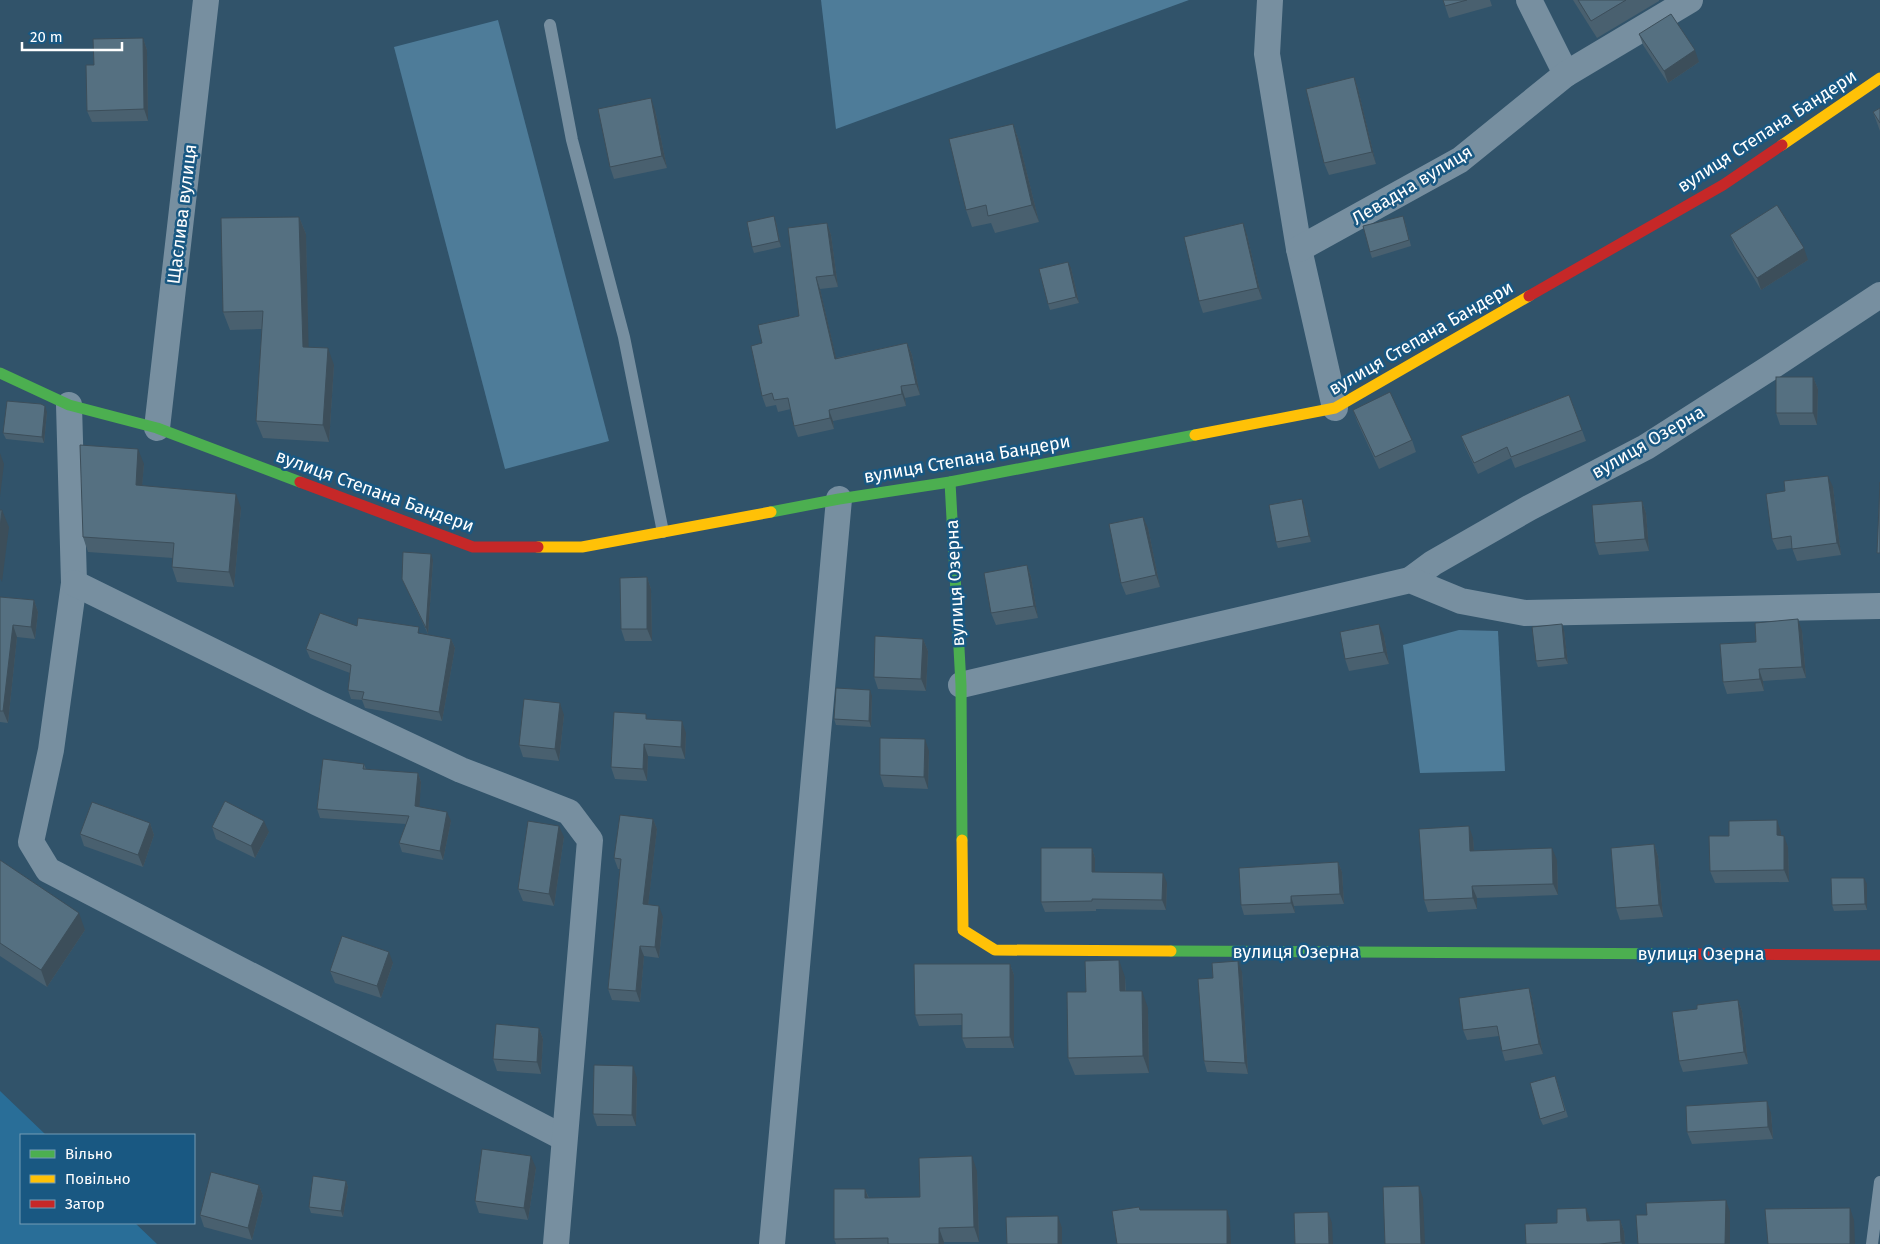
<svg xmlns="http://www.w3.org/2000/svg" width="1880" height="1244" viewBox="0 0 1880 1244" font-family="'Fira Sans',sans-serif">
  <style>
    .green { fill: #296e98 }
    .water { fill: #4e7c99 }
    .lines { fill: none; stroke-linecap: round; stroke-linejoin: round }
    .lane { stroke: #778fa0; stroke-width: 12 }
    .street { stroke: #778fa0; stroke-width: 26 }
    .fast { stroke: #4caf50; stroke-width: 11 }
    .slow { stroke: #ffc107; stroke-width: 11 }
    .jam { stroke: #c62828; stroke-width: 11 }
    .wall { fill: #49606f }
    .shaded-wall { fill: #3c4e5a }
    .building { fill: #557081; stroke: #3c4e5a }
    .labels { text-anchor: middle; stroke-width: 5; stroke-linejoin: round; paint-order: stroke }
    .street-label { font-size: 18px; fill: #fff; stroke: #195882 }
  </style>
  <rect width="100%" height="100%" fill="#31536a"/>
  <polygon class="green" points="0,1091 46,1135 21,1135 21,1223 135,1223 157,1244 0,1244"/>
  <g class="water">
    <polygon points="821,0 1189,0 836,129"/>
    <polygon points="498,20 609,441 505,469 394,47"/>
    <polygon points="1459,630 1498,631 1505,771 1420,773 1403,645"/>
  </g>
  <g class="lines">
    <g class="lane">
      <polyline points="550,25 572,140 624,337 663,532"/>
      <polyline points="1872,1244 1880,1182"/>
    </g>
    <g class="street">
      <polyline points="1270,0 1267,54 1299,249 1335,408"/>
      <polyline points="1529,0 1566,74"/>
      <polyline points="1299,249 1460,160 1566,74 1690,0"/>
      <polyline points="69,405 74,583 51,750 31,842 48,870 564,1138"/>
      <polyline points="157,428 206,0"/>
      <polyline points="1410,580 1433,563 1529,508 1646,447 1768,369 1880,295"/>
      <polyline points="74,583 318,703 461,770 569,812 590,840 556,1244"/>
      <polyline points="961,685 1410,580 1461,601 1525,613 1880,606"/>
      <polyline points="772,1244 839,499"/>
    </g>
    <g class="fast">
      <polyline points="0,373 69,405 157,428 300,482"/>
      <polyline points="950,482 961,685 962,840"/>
      <polyline points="771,512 839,499 950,482 1195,435"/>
      <polyline points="1171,951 1695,954"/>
    </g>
    <g class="slow">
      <polyline points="1782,145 1880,78"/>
      <polyline points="1195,435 1335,408 1529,296"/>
      <polyline points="538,547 582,547 771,512"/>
      <polyline points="962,840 963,930 995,950 1171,951"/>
    </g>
    <g class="jam">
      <polyline points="1529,296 1723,185 1782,145"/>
      <polyline points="300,482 473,547 538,547"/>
      <polyline points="1695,954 1880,955"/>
    </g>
  </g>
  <g class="wall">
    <polygon points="1443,0 1490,0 1492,6 1449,18"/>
    <polygon points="1573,0 1659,0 1659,1 1597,38"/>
    <polygon points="1639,34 1699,62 1668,83 1643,45"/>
    <polygon points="143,38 147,50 148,121 92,122 87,111 94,65"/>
    <polygon points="1354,77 1358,89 1376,164 1329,175 1324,163"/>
    <polygon points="1880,108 1880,131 1873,112"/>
    <polygon points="655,110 667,168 614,179 610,167"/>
    <polygon points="1013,124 1019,141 1039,222 995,233 991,223 972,227 966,210"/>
    <polygon points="299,217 306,234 308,347 334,365 329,442 263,438 256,421 262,329 230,330 223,312"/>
    <polygon points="776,222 781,247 754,253 752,247"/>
    <polygon points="1405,222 1411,246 1372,258 1370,252"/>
    <polygon points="827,223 831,235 838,287 820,289 836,358 907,343 912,355 920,395 905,398 906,406 833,421 834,429 798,437 794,426 791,409 778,412 776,405 766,407 762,396 762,343 799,316"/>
    <polygon points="1247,235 1262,299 1203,313 1199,301"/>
    <polygon points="1730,235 1808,260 1761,290 1735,247"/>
    <polygon points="1071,268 1079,303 1050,310 1048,304"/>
    <polygon points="1813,377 1818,389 1817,425 1780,425 1776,413"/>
    <polygon points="1569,395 1586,441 1515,468 1511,458 1478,474 1465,447 1461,436"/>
    <polygon points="1353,410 1412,440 1416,452 1379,469 1357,421"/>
    <polygon points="47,412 44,443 6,439 3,433"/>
    <polygon points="144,464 142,485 241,508 234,587 177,582 172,567 173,558 88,552 83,537"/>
    <polygon points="1833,487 1841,555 1797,561 1792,548 1777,550 1772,539 1785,491"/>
    <polygon points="1642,501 1646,513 1649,551 1599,555 1595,543"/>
    <polygon points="1304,505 1311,542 1278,548 1276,542"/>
    <polygon points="1148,528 1160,587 1126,595 1121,583"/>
    <polygon points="433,560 428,634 402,579"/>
    <polygon points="1027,565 1031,577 1038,618 996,625 991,613"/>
    <polygon points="647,577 651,589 652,641 625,641 621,629"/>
    <polygon points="0,597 34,600 38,612 35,639 17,637 8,723 0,722"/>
    <polygon points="357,626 421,634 451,639 455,648 442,721 365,708 362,700 351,699 348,690 350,673 310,658 306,649"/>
    <polygon points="1564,630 1568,664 1538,667 1536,661"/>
    <polygon points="1802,631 1806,678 1763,681 1764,691 1727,694 1723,682 1756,642"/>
    <polygon points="1384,636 1389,664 1349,671 1345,659"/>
    <polygon points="923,639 928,651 926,691 878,689 874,677"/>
    <polygon points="872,696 871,727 836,725 834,719"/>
    <polygon points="564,715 559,761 523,757 519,745"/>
    <polygon points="648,719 686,733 685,759 648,756 647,781 615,779 611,767"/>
    <polygon points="929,751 928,789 884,787 880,775"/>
    <polygon points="364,764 366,769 418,773 421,782 419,807 451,821 443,860 402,852 399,843 406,824 320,818 317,809"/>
    <polygon points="653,819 657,829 648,905 663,917 659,958 644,956 640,1002 612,1000 608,989 620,869 618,869 614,858"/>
    <polygon points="150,823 154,835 143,867 84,846 80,834"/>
    <polygon points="212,827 269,832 255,858 216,839"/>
    <polygon points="1781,832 1781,835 1788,847 1789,882 1715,883 1710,871 1729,836"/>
    <polygon points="564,837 554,906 523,901 518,889"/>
    <polygon points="1473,838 1474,851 1557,860 1558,895 1477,898 1477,909 1428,912 1424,900"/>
    <polygon points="1654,844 1658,856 1663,917 1620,920 1616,908"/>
    <polygon points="1092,848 1095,858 1095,872 1167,883 1166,910 1096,909 1096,911 1045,912 1041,902"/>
    <polygon points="0,860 85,930 47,987 0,956"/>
    <polygon points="1338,862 1342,872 1344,904 1294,906 1295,913 1244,915 1241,905"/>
    <polygon points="1867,884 1867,910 1834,911 1832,905"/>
    <polygon points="393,963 381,998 335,983 330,971"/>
    <polygon points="1010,964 1014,975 1014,1048 966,1048 962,1038 962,1025 919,1026 915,1015"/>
    <polygon points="1242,972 1248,1074 1207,1072 1204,1061 1213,978"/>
    <polygon points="1125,977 1126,991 1148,1008 1149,1073 1075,1075 1068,1058 1086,992"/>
    <polygon points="1529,988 1532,998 1543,1054 1505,1061 1502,1051 1499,1036 1467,1040 1463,1030"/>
    <polygon points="1738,1000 1742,1011 1748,1064 1683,1072 1679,1061 1697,1009"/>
    <polygon points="539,1028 543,1039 541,1074 497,1071 493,1059"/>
    <polygon points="1555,1076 1568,1117 1543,1125 1540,1119"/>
    <polygon points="637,1078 636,1126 597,1126 593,1114"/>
    <polygon points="1771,1113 1773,1139 1692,1144 1687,1132"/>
    <polygon points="536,1168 528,1220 479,1213 475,1201"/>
    <polygon points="977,1171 979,1242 944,1242 944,1244 836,1244 834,1239 865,1189 869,1198 920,1197"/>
    <polygon points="346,1181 348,1187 343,1217 311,1213 309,1207"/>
    <polygon points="259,1185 263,1196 252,1240 204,1227 200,1215"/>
    <polygon points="1590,1219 1590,1221 1620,1220 1624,1231 1625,1244 1526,1244 1557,1223"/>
  </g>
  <g class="shaded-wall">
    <polygon points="143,38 147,50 148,121 144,109"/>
    <polygon points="1695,50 1699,62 1668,83 1664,71"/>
    <polygon points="1354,77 1358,89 1376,164 1372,152"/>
    <polygon points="651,98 655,110 667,168 662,156"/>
    <polygon points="1013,124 1019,141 1039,222 1032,205"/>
    <polygon points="774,216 776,222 781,247 779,241"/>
    <polygon points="299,217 306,234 309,364 303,347"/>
    <polygon points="827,223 831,235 838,287 834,275"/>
    <polygon points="1243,223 1247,235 1262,299 1258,288"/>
    <polygon points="1804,248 1808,260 1761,290 1757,278"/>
    <polygon points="1068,262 1071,268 1079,303 1076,297"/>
    <polygon points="816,277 820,289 839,370 835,359"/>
    <polygon points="907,343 912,355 920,395 916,384"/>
    <polygon points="328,348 334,365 329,442 323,425"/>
    <polygon points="1813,377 1818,389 1817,425 1813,413"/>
    <polygon points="901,386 905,398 906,406 902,394"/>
    <polygon points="45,406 47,412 44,443 42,437"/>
    <polygon points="829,410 833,421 834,429 830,418"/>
    <polygon points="138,449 144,464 141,499 136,485"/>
    <polygon points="0,453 4,464 0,497"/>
    <polygon points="1828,476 1833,487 1841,555 1837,543"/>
    <polygon points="236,494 241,508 234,587 229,572"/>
    <polygon points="1302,499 1304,505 1311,542 1309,536"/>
    <polygon points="1642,501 1646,513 1649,551 1645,539"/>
    <polygon points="2,510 9,527 2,582 0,578 0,528"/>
    <polygon points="1143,517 1148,528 1160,587 1156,575"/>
    <polygon points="431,554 433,560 428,634 426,628"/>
    <polygon points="1027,565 1031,577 1038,618 1034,606"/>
    <polygon points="647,577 651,589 652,641 647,629"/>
    <polygon points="34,600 38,612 35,639 31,627"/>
    <polygon points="1798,619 1802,631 1806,678 1802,667"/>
    <polygon points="1379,624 1384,636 1389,664 1384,652"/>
    <polygon points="1562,624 1564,630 1568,664 1565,658"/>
    <polygon points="13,625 17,637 8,723 3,711"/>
    <polygon points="451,639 455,648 442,721 439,712"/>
    <polygon points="923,639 928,651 926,691 921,679"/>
    <polygon points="1759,669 1763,681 1764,691 1760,679"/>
    <polygon points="870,690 872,696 871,727 869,721"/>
    <polygon points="560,703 564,715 559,761 555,749"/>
    <polygon points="682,721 686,733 685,759 681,747"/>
    <polygon points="925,739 929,751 928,789 924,777"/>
    <polygon points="644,744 648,756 647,781 643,769"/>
    <polygon points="418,773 421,782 419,815 415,806"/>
    <polygon points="447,812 451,821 443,860 440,851"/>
    <polygon points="653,819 657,829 647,915 643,904"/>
    <polygon points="1777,820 1781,832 1781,847 1777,835"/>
    <polygon points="264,821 269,832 255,858 251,846"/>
    <polygon points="150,823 154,835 143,867 138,855"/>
    <polygon points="559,826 564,837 554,906 549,894"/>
    <polygon points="1469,826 1473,838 1475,863 1470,851"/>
    <polygon points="1784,836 1788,847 1789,882 1784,870"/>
    <polygon points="1654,844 1658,856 1663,917 1659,905"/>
    <polygon points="1092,848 1095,858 1095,882 1092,872"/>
    <polygon points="1552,848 1557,860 1558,895 1553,884"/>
    <polygon points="1338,862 1342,872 1344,904 1340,894"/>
    <polygon points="1163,873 1167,883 1166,910 1162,900"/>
    <polygon points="1864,878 1867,884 1867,910 1865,904"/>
    <polygon points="1472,886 1477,898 1477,909 1473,898"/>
    <polygon points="1291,896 1294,906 1295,913 1291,903"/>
    <polygon points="659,906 663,917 659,958 655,947"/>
    <polygon points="79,913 85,930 47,987 41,970"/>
    <polygon points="640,946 644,956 640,1002 636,991"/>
    <polygon points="389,952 393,963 381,998 377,986"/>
    <polygon points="1119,960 1125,977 1126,1009 1120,991"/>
    <polygon points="1238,961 1242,972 1248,1074 1245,1063"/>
    <polygon points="1010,964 1014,975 1014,1048 1010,1037"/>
    <polygon points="1529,988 1532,998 1543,1054 1539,1044"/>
    <polygon points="1142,991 1148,1008 1149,1073 1143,1056"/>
    <polygon points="1738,1000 1742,1011 1748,1064 1744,1052"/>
    <polygon points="539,1028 543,1039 541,1074 537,1062"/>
    <polygon points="633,1066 637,1078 636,1126 632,1115"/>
    <polygon points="1767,1101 1771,1113 1773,1139 1768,1127"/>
    <polygon points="531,1156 536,1168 528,1220 524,1208"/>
    <polygon points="972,1156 977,1171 979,1242 974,1227"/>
    <polygon points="346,1181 348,1187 343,1217 341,1211"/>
    <polygon points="259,1185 263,1196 252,1240 248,1228"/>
    <polygon points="1419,1186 1423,1198 1425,1244 1421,1244"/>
    <polygon points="865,1189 870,1203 865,1198"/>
    <polygon points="1726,1200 1730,1212 1730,1244 1725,1244"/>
    <polygon points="1586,1208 1590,1219 1591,1232 1587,1221"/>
    <polygon points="1850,1208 1854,1220 1855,1244 1850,1244"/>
    <polygon points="1227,1210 1230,1220 1231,1244 1227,1244"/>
    <polygon points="1328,1212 1332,1223 1333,1244 1329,1244"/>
    <polygon points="1058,1216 1062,1228 1062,1244 1058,1244"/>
    <polygon points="1620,1220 1624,1231 1625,1244 1622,1244 1621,1242"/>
    <polygon points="939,1228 944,1242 944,1244 939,1244"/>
  </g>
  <g class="building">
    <polygon points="1443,0 1467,0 1445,6"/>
    <polygon points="1578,0 1626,0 1591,21"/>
    <polygon points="1671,14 1695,50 1664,71 1639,34"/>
    <polygon points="143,38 144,109 87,111 86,65 94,65 93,39"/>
    <polygon points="1354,77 1372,152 1324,163 1306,89"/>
    <polygon points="651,98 662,156 610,167 598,109"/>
    <polygon points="1880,108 1880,123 1873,112"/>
    <polygon points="1013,124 1032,205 988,216 986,205 966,210 949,139"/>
    <polygon points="1777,205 1804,248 1757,278 1730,235"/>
    <polygon points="774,216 779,241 752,247 747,222"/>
    <polygon points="1403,216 1409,240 1370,252 1363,226"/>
    <polygon points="299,217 303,347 328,348 323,425 256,421 263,311 223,312 221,218"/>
    <polygon points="827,223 834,275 816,277 835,359 907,343 916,384 901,386 902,394 829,410 830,418 794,426 788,398 774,400 772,393 762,396 751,346 762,343 758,325 799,316 788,228"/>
    <polygon points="1243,223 1258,288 1199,301 1184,237"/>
    <polygon points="1068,262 1076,297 1048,304 1039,269"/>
    <rect x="1776" y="377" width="37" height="36"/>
    <polygon points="1390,392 1412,440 1375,457 1353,410"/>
    <polygon points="1569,395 1582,430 1511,457 1507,447 1474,463 1461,436"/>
    <polygon points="7,401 41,404 45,406 42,437 3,433"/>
    <polygon points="80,445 138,449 136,485 236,494 229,572 172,567 174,543 83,537"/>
    <polygon points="1828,476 1837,543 1792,549 1791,536 1772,539 1766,494 1785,491 1784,481"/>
    <polygon points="1880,482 1880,553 1877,553"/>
    <polygon points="1302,499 1309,536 1276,542 1269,505"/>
    <polygon points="1642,501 1645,539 1595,543 1592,505"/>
    <polygon points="0,510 2,510 0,528"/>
    <polygon points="1143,517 1156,575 1121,583 1109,524"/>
    <polygon points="403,552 431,554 426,628 402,579"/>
    <polygon points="1027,565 1034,606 991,613 984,573"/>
    <polygon points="647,577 647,629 621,629 620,578"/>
    <polygon points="0,597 34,600 31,627 13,625 3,711 0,711"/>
    <polygon points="320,613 357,626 358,618 419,627 418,633 451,639 439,712 362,699 364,692 348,690 351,665 306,649"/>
    <polygon points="1798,619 1802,667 1759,669 1760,679 1723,682 1720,644 1756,642 1755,623"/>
    <polygon points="1379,624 1384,652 1345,659 1340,632"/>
    <polygon points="1562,624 1565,658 1536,661 1532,627"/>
    <polygon points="875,636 923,639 921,679 874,677"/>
    <polygon points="836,688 870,690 869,721 834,719"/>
    <polygon points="524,699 560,703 555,749 519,745"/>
    <polygon points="614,712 646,714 646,719 682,721 681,747 644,744 643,769 611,767"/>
    <polygon points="880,738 925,739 924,777 880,775"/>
    <polygon points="323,759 364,764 363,769 418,773 415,806 447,812 440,851 399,843 409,816 317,809"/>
    <polygon points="225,801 264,821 251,846 212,827"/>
    <polygon points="92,802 150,823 138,855 80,834"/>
    <polygon points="620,815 653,819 643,904 659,906 655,947 640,946 636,991 608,989 621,859 614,858"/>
    <polygon points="1777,820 1777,835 1784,836 1784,870 1710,871 1709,836 1729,836 1729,821"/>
    <polygon points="528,821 559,826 549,894 518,889"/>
    <polygon points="1469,826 1470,851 1552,848 1553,884 1472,886 1473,898 1424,900 1419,829"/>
    <polygon points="1654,844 1659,905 1616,908 1611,848"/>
    <polygon points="1041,848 1092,848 1092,872 1163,873 1162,900 1092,899 1092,901 1041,902"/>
    <polygon points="0,860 79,913 41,970 0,943"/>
    <polygon points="1338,862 1340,894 1291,896 1291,903 1241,905 1239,868"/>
    <polygon points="1831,878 1864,878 1865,904 1832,905"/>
    <polygon points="342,936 389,952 377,986 330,971"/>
    <polygon points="1119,960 1120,991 1142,991 1143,1056 1068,1058 1067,992 1086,992 1085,961"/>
    <polygon points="1238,961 1245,1063 1204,1061 1198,979 1213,978 1212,963"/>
    <polygon points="914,964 1010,964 1010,1037 962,1038 962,1014 915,1015"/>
    <polygon points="1529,988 1539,1044 1502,1051 1497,1026 1463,1030 1459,998"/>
    <polygon points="1738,1000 1744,1052 1679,1061 1672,1012 1697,1009 1697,1005"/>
    <polygon points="496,1024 539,1028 537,1062 493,1059"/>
    <polygon points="594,1065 633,1066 632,1115 593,1114"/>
    <polygon points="1555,1076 1565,1111 1540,1119 1530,1083"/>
    <polygon points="1767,1101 1768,1127 1687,1132 1686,1106"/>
    <polygon points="482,1149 531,1156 524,1208 475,1201"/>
    <polygon points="972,1156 974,1227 939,1228 939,1244 888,1244 888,1238 834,1239 834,1189 865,1189 865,1198 920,1197 919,1158"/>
    <polygon points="211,1172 259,1185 248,1228 200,1215"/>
    <polygon points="313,1176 346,1181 341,1211 309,1207"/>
    <polygon points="1419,1186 1421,1244 1385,1244 1383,1187"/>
    <polygon points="1726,1200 1725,1244 1638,1244 1636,1215 1647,1215 1646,1203"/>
    <polygon points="1139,1207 1140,1210 1227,1210 1227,1244 1117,1244 1112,1211"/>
    <polygon points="1586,1208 1587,1221 1620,1220 1621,1242 1599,1244 1526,1244 1525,1224 1557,1223 1557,1209"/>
    <polygon points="1850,1208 1850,1244 1768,1244 1765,1209"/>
    <polygon points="1328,1212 1329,1244 1295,1244 1294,1213"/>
    <polygon points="1058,1216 1058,1244 1007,1244 1006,1217"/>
  </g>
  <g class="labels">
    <g class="street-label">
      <text transform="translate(1767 131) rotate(-33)" y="6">вулиця Степана Бандери</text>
      <text transform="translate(1412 185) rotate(-31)" y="6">Левадна вулиця</text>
      <text transform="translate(182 214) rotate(-83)" y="6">Щаслива вулиця</text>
      <text transform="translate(1421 338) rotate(-30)" y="6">вулиця Степана Бандери</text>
      <text transform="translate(1648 442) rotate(-30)" y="6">вулиця Озерна</text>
      <text transform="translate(967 459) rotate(-10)" y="6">вулиця Степана Бандери</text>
      <text transform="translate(375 491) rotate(20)" y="6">вулиця Степана Бандери</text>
      <text transform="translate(955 583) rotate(-93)" y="6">вулиця Озерна</text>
      <text x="1296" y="958">вулиця Озерна</text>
      <text x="1701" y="960">вулиця Озерна</text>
    </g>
  </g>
  <rect x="20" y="1134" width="175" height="90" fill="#195882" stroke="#759bb4"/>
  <rect x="30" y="1150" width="25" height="8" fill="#4caf50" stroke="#759bb4"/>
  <text x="65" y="1159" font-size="15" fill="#ffffff">Вільно</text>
  <rect x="30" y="1175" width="25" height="8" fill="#ffc107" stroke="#759bb4"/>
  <text x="65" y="1184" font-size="15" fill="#ffffff">Повільно</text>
  <rect x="30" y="1200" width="25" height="8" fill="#c62828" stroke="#759bb4"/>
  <text x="65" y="1209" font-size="15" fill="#ffffff">Затор</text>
  <path d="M22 42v8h100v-8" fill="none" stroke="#ffffff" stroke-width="2.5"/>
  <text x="30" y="42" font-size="15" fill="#ffffff" stroke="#195882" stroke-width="4" paint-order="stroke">20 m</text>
</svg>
